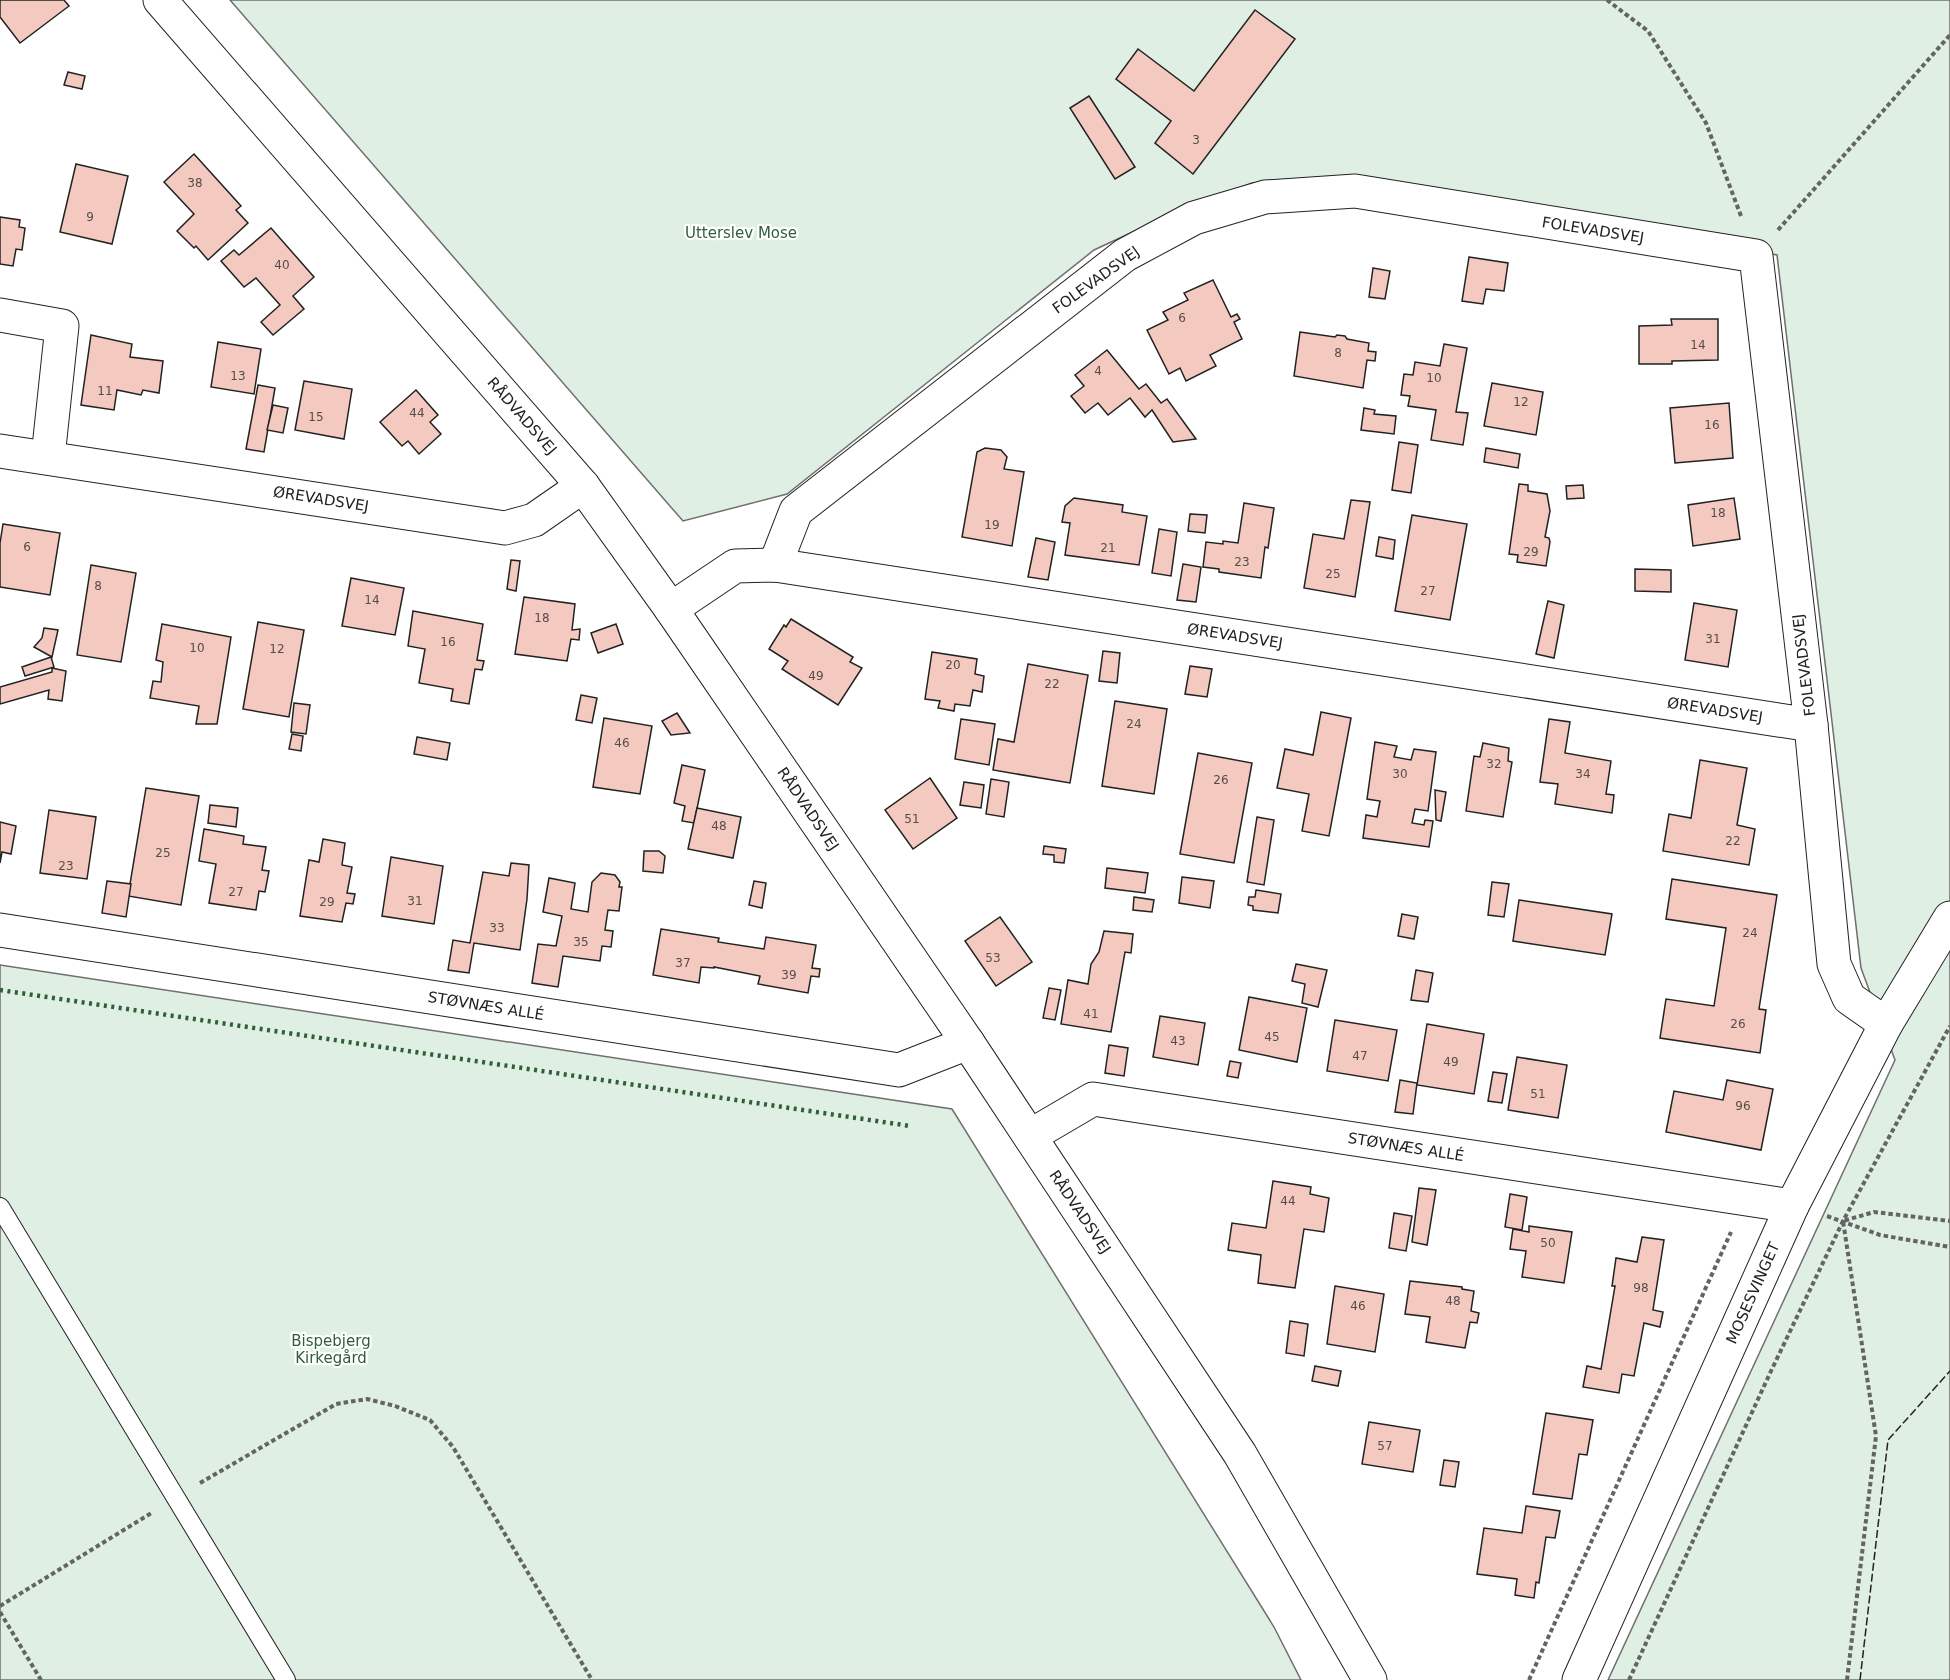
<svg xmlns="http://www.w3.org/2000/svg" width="1950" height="1680" viewBox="0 0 1950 1680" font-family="'DejaVu Sans',sans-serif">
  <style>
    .green { fill: #e0efe3; stroke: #6f6f6f; stroke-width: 1.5 }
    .building { fill: #f3c9c0; stroke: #222; stroke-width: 1.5 }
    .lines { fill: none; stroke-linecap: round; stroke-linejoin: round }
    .lane-casing { stroke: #222; stroke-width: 20 }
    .street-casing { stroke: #222; stroke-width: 35 }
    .secondary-casing { stroke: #222; stroke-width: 35 }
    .path { stroke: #646464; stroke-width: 4; stroke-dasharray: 4.5 3; stroke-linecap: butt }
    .lane { stroke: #fff; stroke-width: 18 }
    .street { stroke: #fff; stroke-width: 33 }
    .secondary { stroke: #fff; stroke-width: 33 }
    .hedge { stroke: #2f5e38; stroke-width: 4.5; stroke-dasharray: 3 4.5; stroke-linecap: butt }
    .fence { stroke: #222; stroke-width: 1.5; stroke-dasharray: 8 3; stroke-linecap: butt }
    .labels { text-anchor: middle; stroke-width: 4.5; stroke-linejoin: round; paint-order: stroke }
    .number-label { font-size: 12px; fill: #564c4a }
    .street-label { font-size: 15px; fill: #222; stroke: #fff }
    .park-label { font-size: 15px; fill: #2f5e38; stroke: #fff }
  </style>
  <rect width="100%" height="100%" fill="#fff"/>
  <g class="green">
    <polygon points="230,0 1950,0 1950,1680 1608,1680 1895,1060 1861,968 1777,255 1336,176 1252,183 1178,211 1094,250 787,494 683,521"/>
    <polygon points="0,965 952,1109 1274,1627 1301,1680 0,1680"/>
  </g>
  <g class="building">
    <polygon points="0,0 64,0 69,6 20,43 0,17"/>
    <polygon points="1255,10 1295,39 1193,174 1155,143 1171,121 1116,79 1138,49 1194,91"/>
    <polygon points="68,72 85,76 82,89 64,85"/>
    <polygon points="1089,96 1135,167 1115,179 1070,108"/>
    <polygon points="194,154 241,206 236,210 248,223 208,260 196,246 194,248 177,231 194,214 164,182"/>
    <polygon points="76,164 128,176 112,244 60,232"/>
    <polygon points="0,217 20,220 19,227 25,228 22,250 16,249 13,266 0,264"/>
    <polygon points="271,228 314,277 293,296 304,309 273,335 261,322 280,305 256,278 244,287 221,261 234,250 239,255"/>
    <polygon points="1469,257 1508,263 1504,291 1486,289 1483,304 1462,301"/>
    <polygon points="1373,268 1390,271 1385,299 1369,297"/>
    <polygon points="1213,280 1231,317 1237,314 1240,319 1234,322 1242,339 1210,355 1216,366 1186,381 1180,368 1169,374 1147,330 1168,320 1163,312 1188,300 1184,293"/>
    <polygon points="1671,319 1718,319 1718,360 1672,361 1672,364 1639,364 1639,326 1672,325"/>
    <polygon points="1300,332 1335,337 1337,335 1345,336 1347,339 1369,343 1368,351 1376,352 1375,361 1367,360 1363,388 1294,376"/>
    <polygon points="91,335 132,344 130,357 163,361 159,393 143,390 141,395 117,390 114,410 81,405"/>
    <polygon points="218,342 261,349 254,394 211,387"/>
    <polygon points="1444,344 1467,348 1456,412 1468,413 1463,445 1431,440 1436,410 1408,406 1410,396 1401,395 1404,374 1413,375 1415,362 1440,366"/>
    <polygon points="1107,350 1139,389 1146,384 1161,403 1167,399 1196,439 1173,442 1152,410 1145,417 1130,398 1108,415 1098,403 1085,413 1071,396 1084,386 1075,375"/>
    <polygon points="304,381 352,389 344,439 295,430"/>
    <polygon points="1492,383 1543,392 1536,435 1484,426"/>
    <polygon points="258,385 275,388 264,452 246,449"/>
    <polygon points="416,390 438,415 430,422 441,434 419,454 408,441 402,446 380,422"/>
    <polygon points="1729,403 1733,458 1675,463 1670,408"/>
    <polygon points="273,405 288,408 283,433 267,430"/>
    <polygon points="1364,408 1375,410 1374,414 1396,416 1394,434 1361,430"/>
    <polygon points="1399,442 1418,445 1411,493 1392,490"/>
    <polygon points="985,448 1001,450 1007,457 1004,469 1024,472 1012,546 962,537 977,452"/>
    <polygon points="1486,448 1520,454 1518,468 1484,462"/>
    <polygon points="1519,484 1528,485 1528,491 1547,494 1550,511 1545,537 1549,538 1550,542 1546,566 1517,562 1518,555 1509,554"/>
    <polygon points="1583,485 1584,498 1567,499 1566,486"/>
    <polygon points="1074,498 1123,505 1122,512 1147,516 1139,565 1065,555 1070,523 1062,522 1065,506"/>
    <polygon points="1734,498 1740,539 1693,546 1688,505"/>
    <polygon points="1351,500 1370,502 1355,597 1304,588 1313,534 1344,539"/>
    <polygon points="1244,503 1274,508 1268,548 1265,547 1261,578 1219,572 1219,569 1203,567 1206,542 1223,544 1223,541 1238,543"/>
    <polygon points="1190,514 1207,515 1205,533 1188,531"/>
    <polygon points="1412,515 1467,524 1450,620 1395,611"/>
    <polygon points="3,524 60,533 50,595 0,587 0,543"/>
    <polygon points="1159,529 1177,532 1171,576 1152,573"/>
    <polygon points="1379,537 1395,540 1393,559 1376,556"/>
    <polygon points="1036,538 1055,542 1048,580 1028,577"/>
    <polygon points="511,560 520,561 516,591 507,589"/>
    <polygon points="1183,564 1201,567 1196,602 1177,600"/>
    <polygon points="91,565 136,573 121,662 77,655"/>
    <polygon points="1635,569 1671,570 1671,592 1635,591"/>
    <polygon points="351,578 404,588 395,635 342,626"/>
    <polygon points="524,597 575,604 572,630 580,629 579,640 571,639 567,661 515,654"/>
    <polygon points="1548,601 1564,605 1554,658 1536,654"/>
    <polygon points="1694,603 1737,610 1728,667 1685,660"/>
    <polygon points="413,611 483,624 477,660 484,661 482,670 475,669 469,704 451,701 453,689 419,683 425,649 408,646"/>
    <polygon points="791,619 853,657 850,662 862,668 838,705 782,669 788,661 769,649 784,625 786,627"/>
    <polygon points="258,622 304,630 289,717 243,709"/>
    <polygon points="162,624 231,637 217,724 196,724 199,706 150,698 153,681 161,682 163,662 156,660"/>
    <polygon points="616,624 623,644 598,653 591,633"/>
    <polygon points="44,628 58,630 52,657 34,647 42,638"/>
    <polygon points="1103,651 1120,653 1117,683 1099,681"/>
    <polygon points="932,652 977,659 975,674 984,676 982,692 973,690 970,706 955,704 954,711 938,708 940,701 925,699"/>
    <polygon points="51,657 54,667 25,676 22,667"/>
    <polygon points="1028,664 1088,675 1070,783 993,770 998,739 1014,742"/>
    <polygon points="1190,666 1212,669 1207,697 1185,694"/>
    <polygon points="52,668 66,671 62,701 48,699 49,690 0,704 0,687 52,672"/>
    <polygon points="581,695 597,698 592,723 576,720"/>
    <polygon points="1115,701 1167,709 1154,794 1102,786"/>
    <polygon points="294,703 310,705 306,734 291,732"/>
    <polygon points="1321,712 1351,718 1329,836 1302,831 1309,794 1277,788 1285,749 1313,755"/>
    <polygon points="677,713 690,733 671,735 662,721"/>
    <polygon points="604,718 652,726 640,794 593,787"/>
    <polygon points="961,719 995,724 989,765 955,759"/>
    <polygon points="1549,719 1570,722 1565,753 1611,761 1606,794 1614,795 1612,813 1555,804 1558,784 1540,782"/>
    <polygon points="292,734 303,736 301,751 289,749"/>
    <polygon points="417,737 450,743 447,760 414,754"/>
    <polygon points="1375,742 1397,746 1394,757 1411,760 1414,749 1436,752 1428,811 1415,809 1412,823 1424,825 1425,820 1433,821 1429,847 1363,838 1366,815 1377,817 1380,801 1367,799"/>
    <polygon points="1483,743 1509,748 1508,761 1512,762 1503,817 1466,811 1474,756 1480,757"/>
    <polygon points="1198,753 1252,763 1234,863 1180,854"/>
    <polygon points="1700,760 1747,768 1737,825 1755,829 1749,865 1663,851 1669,814 1691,818"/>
    <polygon points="682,765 705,770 694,823 682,821 685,806 674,803"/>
    <polygon points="930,778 957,818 913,849 885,810"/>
    <polygon points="991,779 1009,782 1004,817 986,814"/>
    <polygon points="964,782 984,785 981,808 960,805"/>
    <polygon points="146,788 199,796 181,905 128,896"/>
    <polygon points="1435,790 1446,792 1441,821 1436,820"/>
    <polygon points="210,805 238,808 236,827 208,823"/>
    <polygon points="697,808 741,817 733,858 688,849"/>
    <polygon points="49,810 96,817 87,879 40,873"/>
    <polygon points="1257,817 1274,820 1264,885 1247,882"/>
    <polygon points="0,822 16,826 11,854 2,852 0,863"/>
    <polygon points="204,829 244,836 243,844 266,847 262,870 269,871 265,892 259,891 256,910 209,903 216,864 199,861"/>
    <polygon points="323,839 345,843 342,865 352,867 347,893 355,894 353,904 346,903 342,922 300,916 309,860 319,862"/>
    <polygon points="1044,846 1066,849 1064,863 1054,862 1054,855 1043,854"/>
    <polygon points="644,851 659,851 665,856 663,873 643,871"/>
    <polygon points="391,857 443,866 434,924 382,916"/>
    <polygon points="511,863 529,865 527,899 520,950 474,943 469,973 448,970 453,940 470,943 483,872 509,876"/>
    <polygon points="1107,868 1148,873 1145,893 1105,888"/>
    <polygon points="601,873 615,875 620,882 619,887 622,887 619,911 608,910 605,930 613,931 611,947 602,946 600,961 563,956 558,987 532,983 538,944 556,946 562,916 543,912 549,878 575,883 571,909 588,912 592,882"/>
    <polygon points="1182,877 1214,881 1210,908 1179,903"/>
    <polygon points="1672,879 1777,895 1759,1009 1766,1010 1760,1053 1660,1038 1666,999 1714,1006 1726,928 1666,919"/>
    <polygon points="107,881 131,884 126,917 102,913"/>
    <polygon points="754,881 766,883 762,908 749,905"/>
    <polygon points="1492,882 1509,884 1504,917 1488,915"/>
    <polygon points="1256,890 1281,894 1278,913 1253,910 1253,906 1248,905 1249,897 1255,897"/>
    <polygon points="1134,897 1154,900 1152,912 1133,910"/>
    <polygon points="1519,900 1612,914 1605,955 1513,941"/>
    <polygon points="1402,914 1418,917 1414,939 1398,936"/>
    <polygon points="1000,917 1032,962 996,986 965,941"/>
    <polygon points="661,929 719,938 718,942 764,949 766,937 816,945 812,968 820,969 819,977 811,976 808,993 758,984 760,976 714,967 714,968 701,967 699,983 653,975"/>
    <polygon points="1104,931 1133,934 1131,953 1125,952 1111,1032 1061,1024 1068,980 1088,984 1091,964 1099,952"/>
    <polygon points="1296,964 1327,970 1318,1007 1302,1003 1305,984 1292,981"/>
    <polygon points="1416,970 1433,973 1428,1002 1411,1000"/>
    <polygon points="1049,988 1061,990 1055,1020 1043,1018"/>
    <polygon points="1249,997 1307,1008 1297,1062 1239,1050"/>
    <polygon points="1160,1016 1205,1023 1198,1065 1153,1057"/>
    <polygon points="1335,1020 1397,1030 1388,1081 1327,1071"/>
    <polygon points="1427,1024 1484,1034 1474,1094 1417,1085"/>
    <polygon points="1109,1045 1128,1048 1124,1076 1105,1073"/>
    <polygon points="1517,1057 1567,1065 1558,1118 1508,1110"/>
    <polygon points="1230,1061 1241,1063 1238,1078 1227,1076"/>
    <polygon points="1493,1072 1507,1074 1502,1103 1488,1101"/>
    <polygon points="1400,1080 1417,1083 1413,1114 1395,1112"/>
    <polygon points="1727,1080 1773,1089 1761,1150 1666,1132 1674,1091 1723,1100"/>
    <polygon points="1273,1181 1311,1187 1310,1194 1329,1198 1324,1232 1304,1229 1295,1288 1258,1283 1261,1255 1228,1250 1232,1223 1266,1228"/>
    <polygon points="1419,1188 1436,1190 1427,1245 1412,1242"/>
    <polygon points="1510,1194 1527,1197 1522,1230 1505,1227"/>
    <polygon points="1394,1213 1412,1216 1406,1251 1389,1248"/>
    <polygon points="1529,1226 1572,1232 1564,1283 1522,1277 1526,1251 1510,1249 1513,1229 1529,1232"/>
    <polygon points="1642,1237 1664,1240 1653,1310 1663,1312 1660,1327 1644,1323 1634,1376 1622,1374 1619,1393 1583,1387 1587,1366 1601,1369 1615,1286 1612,1286 1616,1258 1637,1262"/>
    <polygon points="1410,1281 1462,1287 1462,1289 1474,1291 1471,1311 1479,1313 1477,1323 1470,1322 1465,1348 1426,1342 1430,1317 1405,1314"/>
    <polygon points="1335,1286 1384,1294 1375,1352 1327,1344"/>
    <polygon points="1290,1321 1308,1324 1304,1356 1286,1353"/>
    <polygon points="1315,1366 1341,1371 1338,1386 1312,1381"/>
    <polygon points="1546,1413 1593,1420 1587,1455 1579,1454 1572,1499 1533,1494"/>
    <polygon points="1369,1422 1420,1430 1413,1472 1362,1464"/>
    <polygon points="1444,1460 1459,1462 1455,1487 1440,1485"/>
    <polygon points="1526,1506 1560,1511 1555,1538 1546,1537 1539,1583 1536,1582 1534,1598 1515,1595 1517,1579 1477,1574 1484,1528 1522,1533"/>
  </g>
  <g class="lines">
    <g class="lane-casing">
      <polyline id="lane" points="0,1207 286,1680"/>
    </g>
    <g class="street-casing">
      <g id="street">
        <polyline points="0,315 62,326 48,457"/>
        <polyline points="0,451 505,528 534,520 583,486"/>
        <polyline points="775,565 796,511 1125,255 1194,218 1265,197 1355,191 1756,256 1811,725 1834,964 1849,998 1886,1024"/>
        <polyline points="671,609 735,566 775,565 1811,725"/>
        <polyline points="0,930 899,1070 968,1043"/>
        <polyline points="1030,1136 1093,1099 1792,1206"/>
        <polyline points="1579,1680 1792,1206 1886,1024 1950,918"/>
      </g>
    </g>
    <g class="secondary-casing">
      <polyline id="secondary" points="160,0 583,486 671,609 968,1043 1240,1454 1370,1680"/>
    </g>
    <g class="path">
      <polyline points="1607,0 1648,31 1706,123 1741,216"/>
      <polyline points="1778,230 1950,35"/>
      <polyline points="1827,1216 1880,1235 1950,1247"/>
      <polyline points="200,1483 336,1404 367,1399 395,1406 430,1420 453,1447 592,1680"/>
      <polyline points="0,1606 153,1512"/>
      <polyline points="0,1612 41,1680"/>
      <polyline points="1529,1680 1731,1232"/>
      <polyline points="1629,1680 1771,1371 1843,1221 1950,1026"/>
      <polyline points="1847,1680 1876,1436 1843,1221 1874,1212 1950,1221"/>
    </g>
    <use href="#lane" class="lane"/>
    <use href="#street" class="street"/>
    <use href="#secondary" class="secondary"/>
    <polyline class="hedge" points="0,990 910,1126"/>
    <polyline class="fence" points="1860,1680 1888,1440 1950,1371"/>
  </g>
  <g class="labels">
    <g class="number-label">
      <text x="1196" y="144">3</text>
      <text x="195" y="187">38</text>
      <text x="90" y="221">9</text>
      <text x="282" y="269">40</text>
      <text x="1182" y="322">6</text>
      <text x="1698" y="349">14</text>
      <text x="1338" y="357">8</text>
      <text x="1098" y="375">4</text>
      <text x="238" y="380">13</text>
      <text x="1434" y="382">10</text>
      <text x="105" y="395">11</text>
      <text x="1521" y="406">12</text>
      <text x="417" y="417">44</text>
      <text x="316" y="421">15</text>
      <text x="1712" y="429">16</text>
      <text x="1718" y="517">18</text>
      <text x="992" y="529">19</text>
      <text x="27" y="551">6</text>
      <text x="1108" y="552">21</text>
      <text x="1531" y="556">29</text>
      <text x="1242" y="566">23</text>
      <text x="1333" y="578">25</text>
      <text x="98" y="590">8</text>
      <text x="1428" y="595">27</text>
      <text x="372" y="604">14</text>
      <text x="542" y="622">18</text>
      <text x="1713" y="643">31</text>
      <text x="448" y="646">16</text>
      <text x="197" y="652">10</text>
      <text x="277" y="653">12</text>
      <text x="953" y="669">20</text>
      <text x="816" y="680">49</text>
      <text x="1052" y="688">22</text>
      <text x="1134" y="728">24</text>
      <text x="622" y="747">46</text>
      <text x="1494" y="768">32</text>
      <text x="1400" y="778">30</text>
      <text x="1583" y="778">34</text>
      <text x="1221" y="784">26</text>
      <text x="912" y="823">51</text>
      <text x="719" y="830">48</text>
      <text x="1733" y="845">22</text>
      <text x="163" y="857">25</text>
      <text x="66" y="870">23</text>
      <text x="236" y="896">27</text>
      <text x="415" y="905">31</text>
      <text x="327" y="906">29</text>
      <text x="497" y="932">33</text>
      <text x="1750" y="937">24</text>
      <text x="581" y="946">35</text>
      <text x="993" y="962">53</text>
      <text x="683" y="967">37</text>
      <text x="789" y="979">39</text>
      <text x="1091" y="1018">41</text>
      <text x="1738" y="1028">26</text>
      <text x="1272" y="1041">45</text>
      <text x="1178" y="1045">43</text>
      <text x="1360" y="1060">47</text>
      <text x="1451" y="1066">49</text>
      <text x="1538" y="1098">51</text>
      <text x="1743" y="1110">96</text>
      <text x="1288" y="1205">44</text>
      <text x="1548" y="1247">50</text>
      <text x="1641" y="1292">98</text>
      <text x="1453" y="1305">48</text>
      <text x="1358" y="1310">46</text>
      <text x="1385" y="1450">57</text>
    </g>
    <g class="street-label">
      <text transform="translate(1593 230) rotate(9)" y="5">FOLEVADSVEJ</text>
      <text transform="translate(1096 280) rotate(-36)" y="5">FOLEVADSVEJ</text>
      <text transform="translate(522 416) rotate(49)" y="5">RÅDVADSVEJ</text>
      <text transform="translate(321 499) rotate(9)" y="5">ØREVADSVEJ</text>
      <text transform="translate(1235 636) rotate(9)" y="5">ØREVADSVEJ</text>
      <text transform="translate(1804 665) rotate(-97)" y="5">FOLEVADSVEJ</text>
      <text transform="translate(1715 710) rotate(9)" y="5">ØREVADSVEJ</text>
      <text transform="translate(808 809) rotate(56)" y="5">RÅDVADSVEJ</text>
      <text transform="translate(486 1006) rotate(9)" y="5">STØVNÆS ALLÉ</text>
      <text transform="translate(1406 1147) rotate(9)" y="5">STØVNÆS ALLÉ</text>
      <text transform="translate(1080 1212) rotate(56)" y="5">RÅDVADSVEJ</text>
      <text transform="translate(1753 1293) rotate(-66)" y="5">MOSESVINGET</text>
    </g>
    <g class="park-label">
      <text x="741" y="238">Utterslev Mose</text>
      <text x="331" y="1346">Bispebjerg<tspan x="331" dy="17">Kirkegård</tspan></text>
    </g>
  </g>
</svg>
